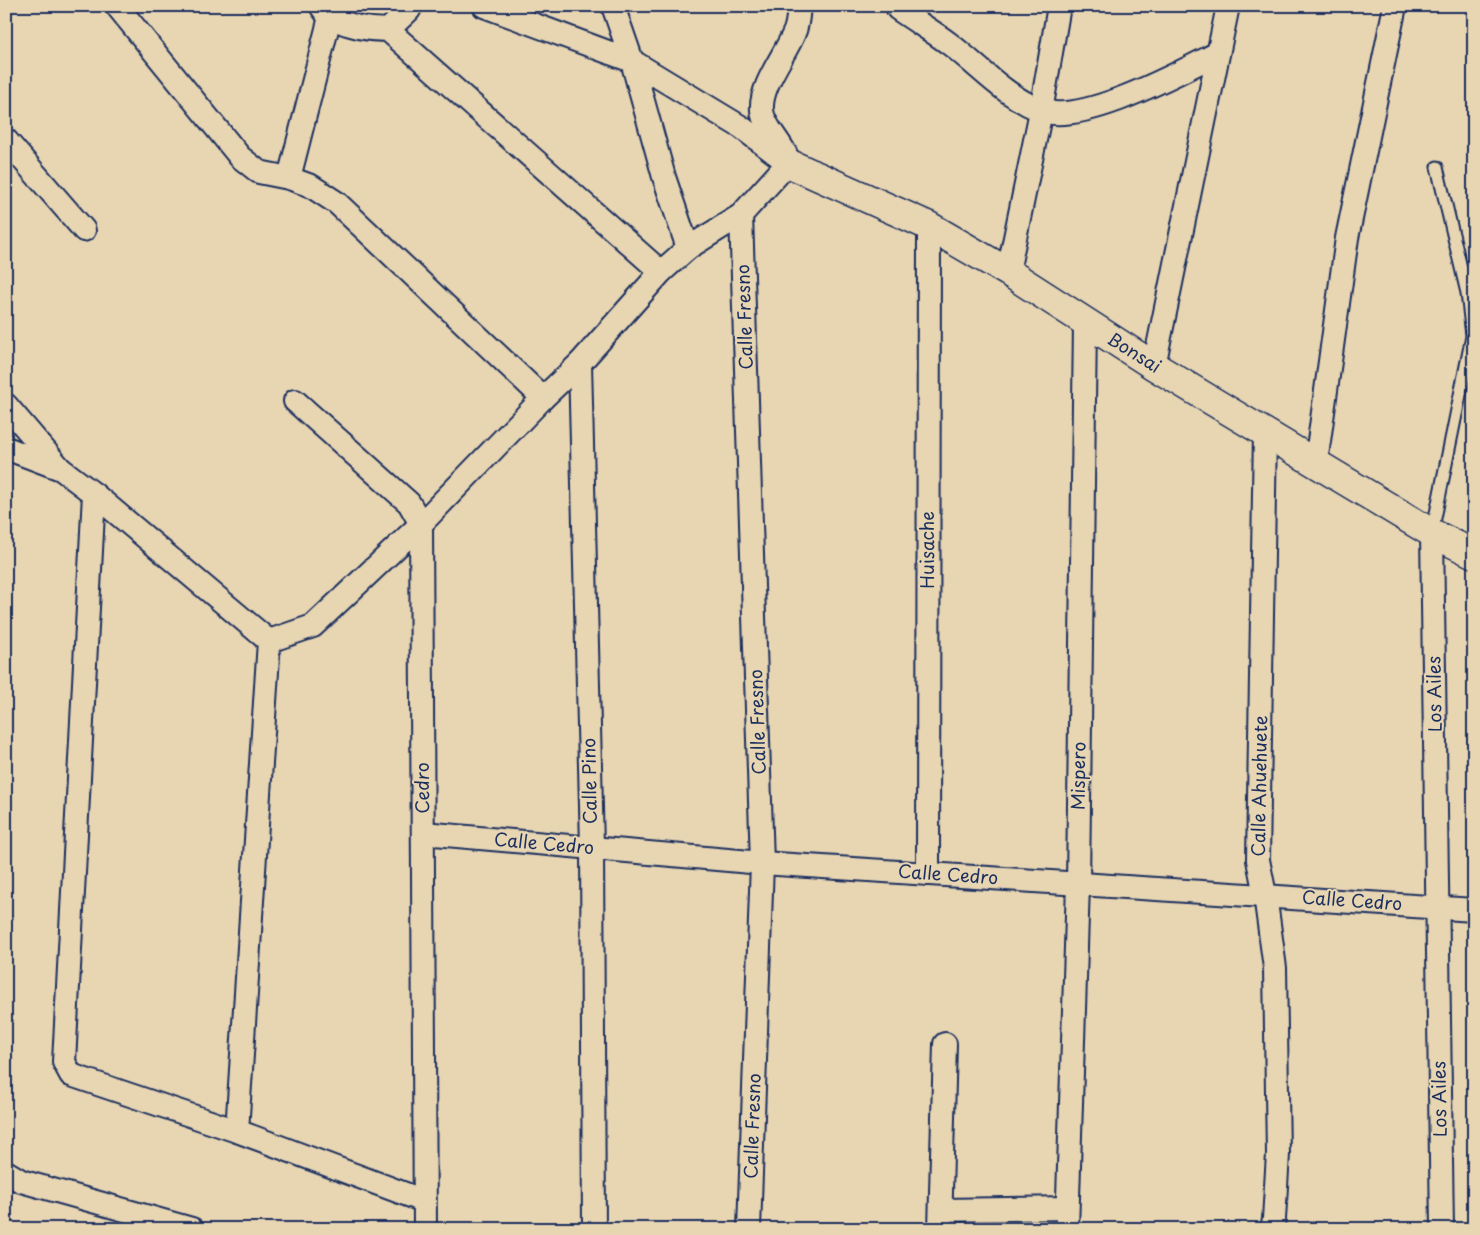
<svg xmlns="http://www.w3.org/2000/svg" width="1480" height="1235" viewBox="0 0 1480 1235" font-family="'Playpen Sans',sans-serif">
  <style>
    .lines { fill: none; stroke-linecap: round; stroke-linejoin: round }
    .lane-casing { stroke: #1b2f5e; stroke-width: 15 }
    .street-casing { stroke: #1b2f5e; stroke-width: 26 }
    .secondary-casing { stroke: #1b2f5e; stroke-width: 31 }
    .lane { stroke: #e8d6b3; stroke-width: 11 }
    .street { stroke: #e8d6b3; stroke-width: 22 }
    .secondary { stroke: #e8d6b3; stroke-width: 28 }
    .labels { text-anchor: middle; stroke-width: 4; stroke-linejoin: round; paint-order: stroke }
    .street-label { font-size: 18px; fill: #1b2f5e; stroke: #e8d6b3 }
  </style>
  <rect width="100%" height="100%" fill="#e8d6b3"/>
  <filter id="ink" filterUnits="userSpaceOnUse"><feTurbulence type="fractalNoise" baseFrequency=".02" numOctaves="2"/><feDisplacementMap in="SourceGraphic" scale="10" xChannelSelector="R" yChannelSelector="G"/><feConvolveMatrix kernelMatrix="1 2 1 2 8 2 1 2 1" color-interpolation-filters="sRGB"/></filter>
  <g filter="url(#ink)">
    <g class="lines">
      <g class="lane-casing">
        <polyline id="lane" points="1432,533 1472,336 1467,293 1437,167"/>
      </g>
      <g class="street-casing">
        <g id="street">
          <polyline points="117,6 240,157 259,172 289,178 311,186 337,203 543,398"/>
          <path d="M 321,6 C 324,10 327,16 332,18 C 349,26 370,30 388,30 L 661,272"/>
          <polyline points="484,6 632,61 741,127 788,163"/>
          <polyline points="613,6 632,61 664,177 688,248"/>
          <path d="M 898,9 C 915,21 934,32 951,45 C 981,68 1005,96 1040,110 C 1080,127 1180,72 1218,53"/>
          <polyline points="388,30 409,10 411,6"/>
          <polyline points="6,140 84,230"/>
          <path d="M 787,157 C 781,141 763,126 762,110 C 760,86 785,55 794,33 C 798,25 798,15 799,6"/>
          <polyline points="289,178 330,17"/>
          <polyline points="741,215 762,863 749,1229"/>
          <polyline points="1008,272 1041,111 1059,6"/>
          <polyline points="580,363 592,847 594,1229"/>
          <polyline points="1154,366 1228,6"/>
          <polyline points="295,401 409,503 421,524 425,1229"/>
          <polyline points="6,405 59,467"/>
          <polyline points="1265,432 1258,860 1265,895 1275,968 1278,1154 1274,1219 1272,1229"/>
          <polyline points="6,448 61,469 94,494 269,641"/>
          <polyline points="1316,463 1347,238 1395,6"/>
          <polyline points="94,494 64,1062 71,1075 237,1131 424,1201"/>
          <polyline points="1432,533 1442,1229"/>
          <polyline points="269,641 313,626 421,524 543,398 580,363 661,272 688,248 741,215 788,163"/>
          <polyline points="423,833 762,863 1474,910"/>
          <polyline points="928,874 929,226"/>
          <polyline points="237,1131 269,641"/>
          <polyline points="6,1172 21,1181 192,1229"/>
          <polyline points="941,1210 1067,1208"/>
          <polyline points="940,1229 945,1044"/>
          <polyline points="1067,1229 1078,884 1085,323"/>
        </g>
      </g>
      <g class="secondary-casing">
        <polyline id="secondary" points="788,163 929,226 1008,272 1154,366 1432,533 1474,554"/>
      </g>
      <use href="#lane" class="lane"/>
      <use href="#street" class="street"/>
      <use href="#secondary" class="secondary"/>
    </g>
  </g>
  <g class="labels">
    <g class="street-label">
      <text transform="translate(745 317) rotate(-92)" y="6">Calle Fresno</text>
      <text transform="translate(1134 353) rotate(32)" y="6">Bonsai</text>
      <text transform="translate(928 550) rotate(-90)" y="6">Huisache</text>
      <text transform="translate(1435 694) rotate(-91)" y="6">Los Ailes</text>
      <text transform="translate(758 722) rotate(-92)" y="6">Calle Fresno</text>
      <text transform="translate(1079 776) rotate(-89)" y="6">Mispero</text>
      <text transform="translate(590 781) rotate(-91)" y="6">Calle Pino</text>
      <text transform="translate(1260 786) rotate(-89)" y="6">Calle Ahuehuete</text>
      <text transform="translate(423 788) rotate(-90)" y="6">Cedro</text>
      <text transform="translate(544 844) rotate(5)" y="6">Calle Cedro</text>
      <text transform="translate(948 875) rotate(4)" y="6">Calle Cedro</text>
      <text transform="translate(1352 901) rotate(4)" y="6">Calle Cedro</text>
      <text transform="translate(1440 1099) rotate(-91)" y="6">Los Ailes</text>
      <text transform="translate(753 1126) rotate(-88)" y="6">Calle Fresno</text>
    </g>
  </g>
  <rect width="1480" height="1235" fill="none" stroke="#e8d6b3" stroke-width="25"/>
  <rect x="12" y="12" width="1455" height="1210" fill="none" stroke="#1b2f5e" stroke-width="2" filter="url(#ink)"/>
</svg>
